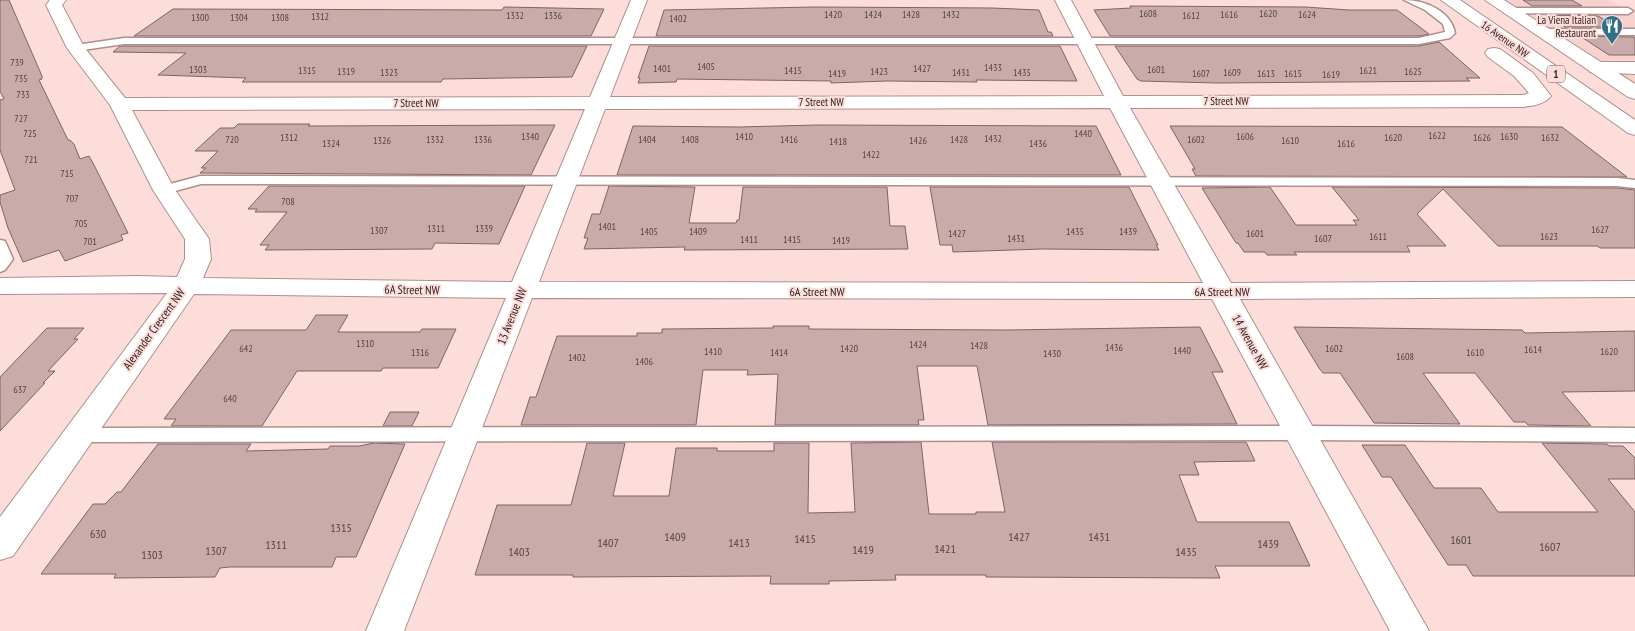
<svg xmlns="http://www.w3.org/2000/svg" width="1635" height="631" viewBox="0 0 1635 631" font-family="'PT Sans Narrow',sans-serif">
  <style>
    .built { fill: #f8d0cd }
    .building { fill: #c9aba9; stroke: #806563 }
    .lines { fill: none; stroke-linecap: round; stroke-linejoin: round }
    .lane-casing { stroke: #ad908e; stroke-width: 3 }
    .street-casing { stroke: #ad908e; stroke-width: 2 }
    .highway-casing { stroke: #ad908e; stroke-width: 2 }
    .lane { fill: #fff; fill-rule: evenodd }
    .street { fill: #fff; fill-rule: evenodd }
    .highway { fill: #fff; fill-rule: evenodd }
    .labels { text-anchor: middle; stroke-width: 4; stroke-linejoin: round; paint-order: stroke }
    .number-label { font-size: 10px; fill: #544 }
    .far-poi-label { font-size: 11px; fill: #2e2222; stroke: #fdddda; text-anchor: end }
    .far-street-label { font-size: 11px; fill: #2e2222; stroke: #fdddda }
    .shield { fill: #fdddda; stroke: #6c5a59; stroke-width: 1 }
    .shield-label { font-size: 11px; font-weight: bold; fill: #2e2222 }
    .street-label { font-size: 12px; fill: #2e2222; stroke: #fdddda }
    .near-number-label { font-size: 12px; fill: #544 }
  </style>
  <rect width="100%" height="100%" fill="#fdddda"/>
  <polygon class="built" points="1493,0 1609,0 1635,15 1635,93"/>
  <g class="building">
    <polygon points="0,0 9,0 42,76 42,79 39,80 68,140 70,140 74,144 80,159 89,156 94,165 128,233 121,235 123,240 65,261 59,250 23,262 8,228 0,202 0,195 15,190 0,150 0,100 4,99 0,91"/>
    <polygon points="1523,0 1572,0 1582,6 1532,6"/>
    <polygon points="1130,6 1305,7 1349,10 1397,10 1429,34 1419,36 1110,36 1094,10 1131,8"/>
    <polygon points="504,7 604,9 591,36 134,36 173,9 502,10"/>
    <polygon points="815,7 992,8 1039,10 1048,32 1051,32 1053,36 656,36 664,10"/>
    <polygon points="1546,15 1598,16 1617,27 1565,27"/>
    <polygon points="1580,36 1633,37 1635,38 1635,55 1609,55"/>
    <polygon points="1439,42 1480,78 1466,78 1470,81 1217,83 1141,81 1137,79 1115,46 1419,46"/>
    <polygon points="120,46 587,46 572,77 443,79 441,82 242,82 246,78 158,75 186,53 113,52"/>
    <polygon points="649,46 1060,46 1077,81 976,80 977,82 887,81 831,83 831,81 677,79 676,82 638,83 640,78 638,78"/>
    <polygon points="238,124 310,124 308,126 555,125 531,175 200,173 206,168 201,168 218,151 195,151 220,128 234,128"/>
    <polygon points="817,125 1096,126 1121,175 617,175 633,126 739,127"/>
    <polygon points="1170,126 1562,127 1627,177 1196,176 1192,169 1195,169"/>
    <polygon points="269,186 525,186 499,244 435,243 432,249 265,250 269,245 260,245 287,212 255,212 257,209 248,209"/>
    <polygon points="609,186 695,187 689,223 736,223 737,220 739,220 743,187 887,187 890,226 905,226 908,249 684,250 685,247 584,249 588,238 584,238 592,214 600,214"/>
    <polygon points="930,187 1129,187 1158,245 1156,245 1159,250 1043,249 953,252 952,245 940,245"/>
    <polygon points="1270,187 1296,225 1357,225 1353,220 1359,220 1332,187 1617,188 1635,190 1635,248 1600,248 1597,246 1498,246 1443,189 1417,214 1446,246 1407,246 1410,252 1294,252 1297,255 1267,255 1265,252 1244,252 1238,243 1236,243 1202,188"/>
    <polygon points="316,315 348,315 338,332 420,332 422,329 456,329 438,368 383,368 381,371 297,371 262,426 171,426 176,419 164,419 231,330 306,330"/>
    <polygon points="773,326 809,326 809,329 1007,330 1200,327 1223,372 1212,372 1237,424 988,425 977,366 917,366 924,420 918,420 919,425 775,425 778,374 747,375 748,370 703,370 696,425 521,425 530,397 536,397 557,336 637,336 637,333 662,333 662,329 773,328"/>
    <polygon points="1294,327 1522,330 1525,333 1635,331 1635,391 1562,392 1591,426 1528,425 1525,422 1514,422 1475,373 1423,373 1460,424 1374,423 1340,373 1323,373 1319,368"/>
    <polygon points="47,328 84,328 74,339 78,339 48,371 55,371 43,383 45,383 0,431 0,377"/>
    <polygon points="390,412 419,412 412,426 383,426"/>
    <polygon points="921,442 929,514 976,514 976,512 1005,512 992,442 1246,442 1255,461 1194,462 1199,475 1179,475 1197,522 1289,522 1310,566 1215,566 1220,578 986,577 986,575 895,575 896,580 829,581 829,584 770,584 771,576 573,577 573,575 475,575 497,505 571,505 587,443 625,443 613,496 669,496 676,448 717,448 717,451 774,451 774,443 809,443 808,513 855,512 851,443"/>
    <polygon points="374,443 405,444 356,557 336,557 332,567 230,567 220,568 215,577 114,578 116,574 41,574 93,504 105,504 117,492 121,492 158,444 251,444 246,451 328,449 330,446 359,446"/>
    <polygon points="1542,443 1607,444 1609,446 1623,446 1635,458 1635,479 1608,479 1635,512 1635,576 1473,576 1466,565 1448,565 1391,477 1382,477 1362,445 1405,445 1434,488 1481,488 1498,512 1598,512"/>
  </g>
  <g class="lines">
    <g class="lane-casing">
      <g id="lane">
        <path d="M 1404,0 C 1425,0 1451,11 1455,33 L 1450,38 L 1419,44 L 124,44 L 76,51 L 71,48 L 76,45 L 124,38 L 1419,38 L 1445,32 L 1443,24 L 1425,10 Z"/>
        <polygon points="1509,8 1628,8 1633,11 1628,14 1506,13 1504,11"/>
        <polygon points="1542,29 1635,29 1635,35 1538,34 1537,32"/>
        <polygon points="200,176 1617,178 1635,180 1635,188 1617,186 201,184 164,194 157,190 159,187"/>
        <polygon points="0,240 5,241 13,259 5,270 0,272"/>
        <polygon points="1301,426 1635,428 1635,442 1301,440 78,442 71,440 69,435 71,430 78,428"/>
      </g>
    </g>
    <g class="street-casing">
      <g id="street">
        <path d="M 50,0 L 66,0 L 62,5 L 84,47 L 125,98 L 590,97 L 631,0 L 647,0 L 610,97 L 1104,96 L 1055,0 L 1071,0 L 1123,96 L 1524,95 L 1531,97 L 1534,101 L 1531,105 L 1524,107 L 1130,108 L 1231,283 L 1635,281 L 1635,297 L 1240,299 L 1429,631 L 1390,631 L 1212,299 L 532,298 L 404,631 L 366,631 L 506,298 L 194,294 L 13,556 L 0,560 L 0,517 L 167,293 L 0,294 L 0,278 L 137,276 L 177,277 L 185,259 L 185,239 L 153,190 L 110,105 L 67,48 L 46,5 ZM 1110,108 L 1203,283 L 539,282 L 605,109 ZM 585,109 L 512,282 L 203,278 L 211,259 L 209,239 L 175,190 L 132,110 Z"/>
        <polygon points="1597,62 1635,62 1635,74 1590,72 1588,68 1590,64"/>
      </g>
    </g>
    <g class="highway-casing">
      <g id="highway">
        <polygon points="1441,0 1460,0 1635,120 1635,135 1628,133"/>
        <polygon points="1485,0 1504,0 1635,84 1635,99 1628,97"/>
        <path d="M 1494,48 L 1500,49 L 1533,73 L 1551,96 C 1545,105 1527,108 1517,105 L 1514,101 L 1517,97 L 1529,93 L 1514,76 L 1488,57 L 1485,53 L 1488,49 Z"/>
      </g>
    </g>
    <use href="#lane" class="lane"/>
    <use href="#street" class="street"/>
    <use href="#highway" class="highway"/>
  </g>
  <defs>
    <g id="restaurant-pin" transform="scale(1.125)"><path d="M0 17L-7.5 6A9.5 9.5 0 1 1 7.5 6Z" fill="#326e85" stroke="#fdddda"/><path d="M-5-6h1v4h1v-4h1v4h1v-4h1v5L-1.5 .5V6h-2V.5L-5-1ZM5-6V6H3V1.5H1.5Q1.5-4 5-6Z" fill="#fff"/></g>
  </defs>
  <g fill-rule="evenodd">
    <use href="#restaurant-pin" x="1612" y="26"/>
  </g>
  <g class="labels">
    <g class="number-label">
      <text x="1148" y="17">1608</text>
      <text x="1268" y="17">1620</text>
      <text x="833" y="18">1420</text>
      <text x="873" y="18">1424</text>
      <text x="911" y="18">1428</text>
      <text x="951" y="18">1432</text>
      <text x="1229" y="18">1616</text>
      <text x="1307" y="18">1624</text>
      <text x="515" y="19">1332</text>
      <text x="553" y="19">1336</text>
      <text x="1191" y="19">1612</text>
      <text x="320" y="20">1312</text>
      <text x="200" y="21">1300</text>
      <text x="239" y="21">1304</text>
      <text x="280" y="21">1308</text>
      <text x="678" y="22">1402</text>
      <text x="17" y="66">739</text>
      <text x="706" y="70">1405</text>
      <text x="993" y="71">1433</text>
      <text x="662" y="72">1401</text>
      <text x="922" y="72">1427</text>
      <text x="198" y="73">1303</text>
      <text x="1156" y="73">1601</text>
      <text x="307" y="74">1315</text>
      <text x="793" y="74">1415</text>
      <text x="1368" y="74">1621</text>
      <text x="346" y="75">1319</text>
      <text x="879" y="75">1423</text>
      <text x="1413" y="75">1625</text>
      <text x="389" y="76">1323</text>
      <text x="961" y="76">1431</text>
      <text x="1022" y="76">1435</text>
      <text x="1232" y="76">1609</text>
      <text x="837" y="77">1419</text>
      <text x="1201" y="77">1607</text>
      <text x="1266" y="77">1613</text>
      <text x="1293" y="77">1615</text>
      <text x="1331" y="78">1619</text>
      <text x="21" y="82">735</text>
      <text x="23" y="98">733</text>
      <text x="21" y="122">727</text>
      <text x="30" y="137">725</text>
      <text x="1083" y="137">1440</text>
      <text x="1437" y="139">1622</text>
      <text x="530" y="140">1340</text>
      <text x="744" y="140">1410</text>
      <text x="1245" y="140">1606</text>
      <text x="1509" y="140">1630</text>
      <text x="289" y="141">1312</text>
      <text x="1393" y="141">1620</text>
      <text x="1482" y="141">1626</text>
      <text x="1550" y="141">1632</text>
      <text x="993" y="142">1432</text>
      <text x="232" y="143">720</text>
      <text x="435" y="143">1332</text>
      <text x="483" y="143">1336</text>
      <text x="647" y="143">1404</text>
      <text x="690" y="143">1408</text>
      <text x="789" y="143">1416</text>
      <text x="959" y="143">1428</text>
      <text x="1196" y="143">1602</text>
      <text x="382" y="144">1326</text>
      <text x="918" y="144">1426</text>
      <text x="1290" y="144">1610</text>
      <text x="838" y="145">1418</text>
      <text x="331" y="147">1324</text>
      <text x="1038" y="147">1436</text>
      <text x="1346" y="147">1616</text>
      <text x="871" y="158">1422</text>
      <text x="31" y="163">721</text>
      <text x="67" y="177">715</text>
      <text x="72" y="202">707</text>
      <text x="288" y="205">708</text>
      <text x="81" y="227">705</text>
      <text x="607" y="230">1401</text>
      <text x="436" y="232">1311</text>
      <text x="484" y="232">1339</text>
      <text x="1600" y="233">1627</text>
      <text x="379" y="234">1307</text>
      <text x="649" y="235">1405</text>
      <text x="698" y="235">1409</text>
      <text x="1075" y="235">1435</text>
      <text x="1128" y="235">1439</text>
      <text x="957" y="237">1427</text>
      <text x="1255" y="237">1601</text>
      <text x="1378" y="240">1611</text>
      <text x="1549" y="240">1623</text>
      <text x="1016" y="242">1431</text>
      <text x="1323" y="242">1607</text>
      <text x="749" y="243">1411</text>
      <text x="792" y="243">1415</text>
      <text x="841" y="244">1419</text>
      <text x="90" y="245">701</text>
      <text x="365" y="347">1310</text>
      <text x="918" y="348">1424</text>
      <text x="979" y="349">1428</text>
      <text x="1114" y="351">1436</text>
      <text x="246" y="352">642</text>
      <text x="849" y="352">1420</text>
      <text x="1334" y="352">1602</text>
      <text x="1533" y="353">1614</text>
      <text x="1182" y="354">1440</text>
      <text x="713" y="355">1410</text>
      <text x="1609" y="355">1620</text>
      <text x="420" y="356">1316</text>
      <text x="779" y="356">1414</text>
      <text x="1475" y="356">1610</text>
      <text x="1052" y="357">1430</text>
      <text x="1405" y="360">1608</text>
      <text x="577" y="361">1402</text>
      <text x="644" y="365">1406</text>
      <text x="20" y="393">637</text>
      <text x="230" y="402">640</text>
    </g>
    <g class="far-poi-label">
      <text x="1596" y="24">La Viena Italian<tspan x="1596" dy="13">Restaurant</tspan></text>
    </g>
    <g class="far-street-label">
      <text transform="translate(1505 39) rotate(35)" y="4">16 Avenue NW</text>
      <text x="1226" y="105">7 Street NW</text>
      <text x="821" y="106">7 Street NW</text>
      <text x="416" y="107">7 Street NW</text>
    </g>
    <rect class="shield" x="1547" y="65.5" width="18" height="17" rx="4"/>
    <g class="shield-label">
      <text x="1556" y="78">1</text>
    </g>
    <g class="street-label">
      <text transform="translate(412 290) rotate(1)" y="4">6A Street NW</text>
      <text x="817" y="296">6A Street NW</text>
      <text x="1222" y="296">6A Street NW</text>
      <text transform="translate(512 316) rotate(-68)" y="4">13 Avenue NW</text>
      <text transform="translate(154 329) rotate(-54)" y="4">Alexander Crescent NW</text>
      <text transform="translate(1250 342) rotate(61)" y="4">14 Avenue NW</text>
    </g>
    <g class="near-number-label">
      <text x="341" y="532">1315</text>
      <text x="98" y="538">630</text>
      <text x="675" y="541">1409</text>
      <text x="1019" y="541">1427</text>
      <text x="1099" y="541">1431</text>
      <text x="805" y="543">1415</text>
      <text x="1461" y="544">1601</text>
      <text x="608" y="547">1407</text>
      <text x="739" y="547">1413</text>
      <text x="1268" y="548">1439</text>
      <text x="276" y="549">1311</text>
      <text x="1550" y="551">1607</text>
      <text x="945" y="553">1421</text>
      <text x="863" y="554">1419</text>
      <text x="216" y="555">1307</text>
      <text x="519" y="556">1403</text>
      <text x="1186" y="556">1435</text>
      <text x="152" y="559">1303</text>
    </g>
  </g>
</svg>
